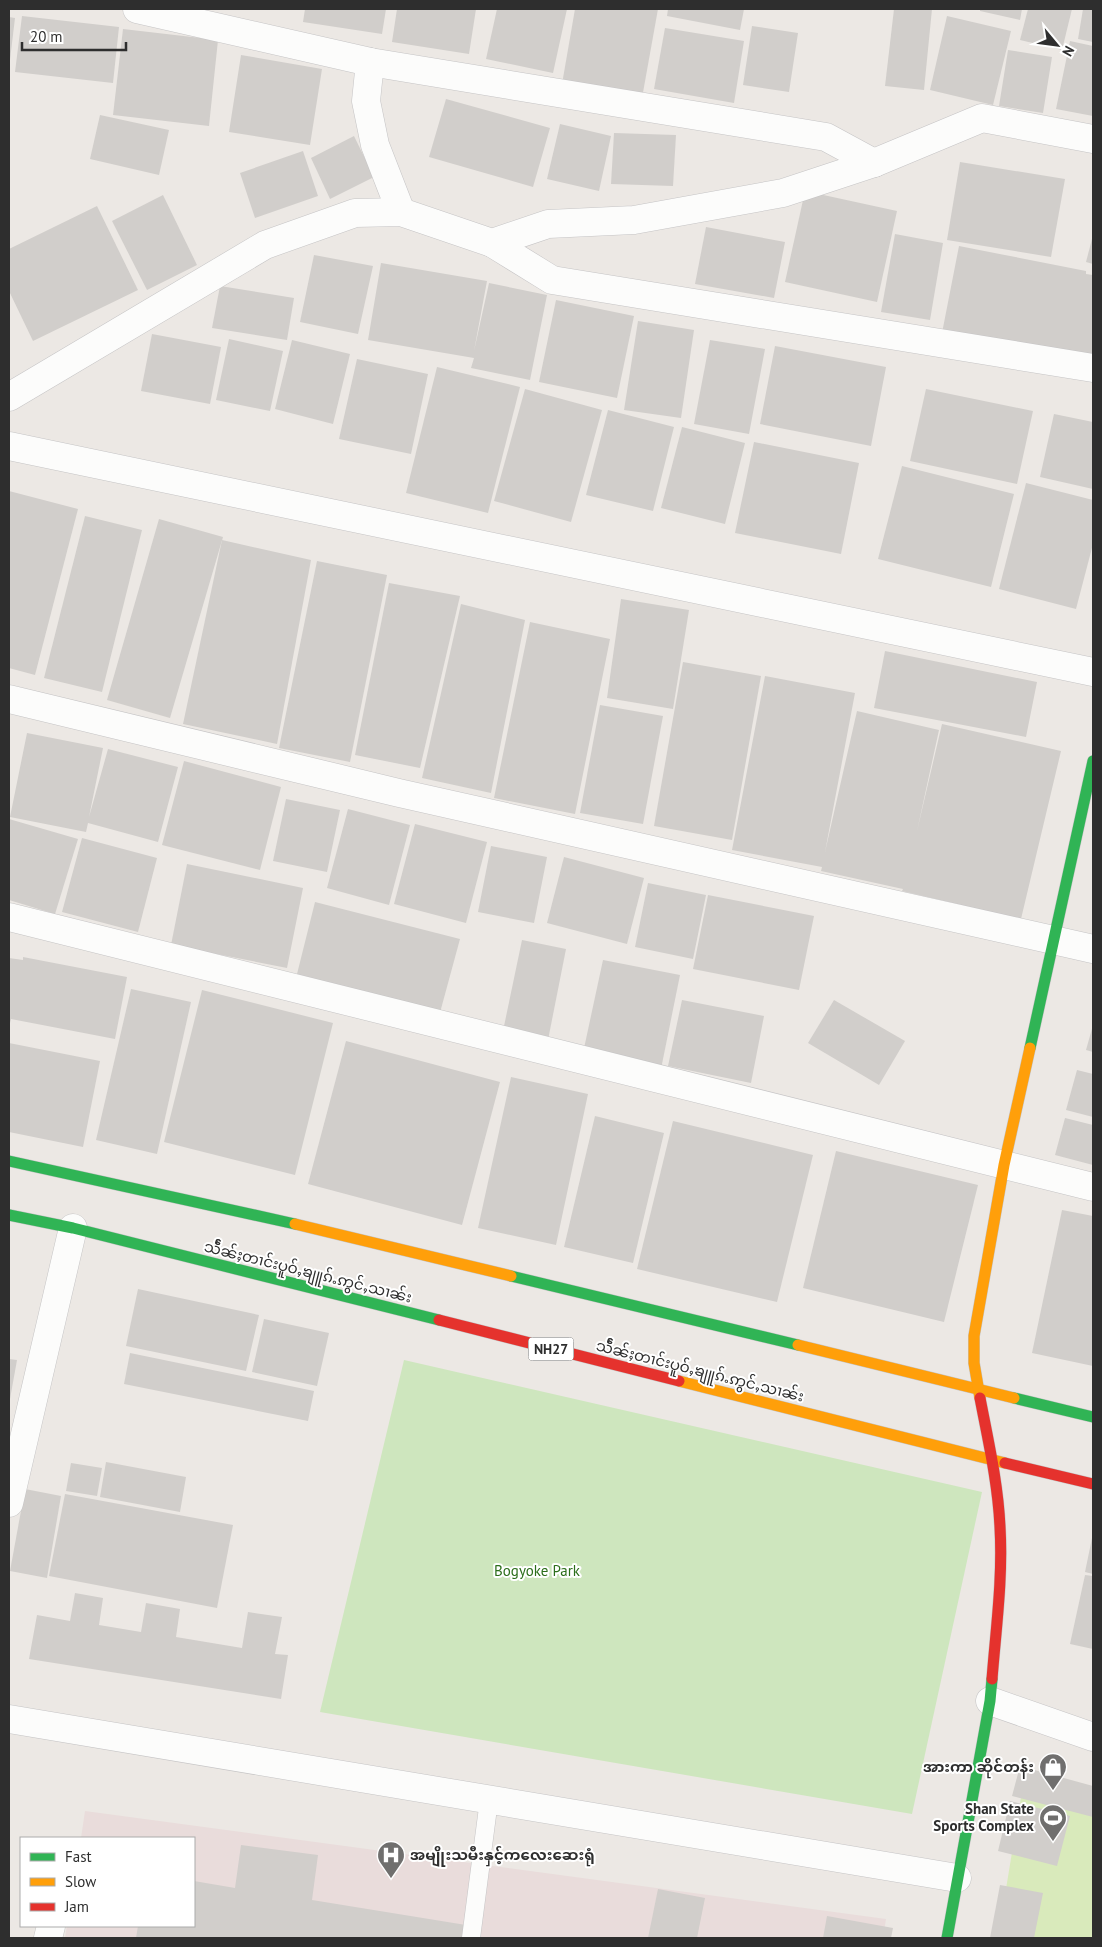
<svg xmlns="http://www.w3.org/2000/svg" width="1102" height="1947" viewBox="0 0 1102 1947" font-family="'PT Sans','Noto Sans Myanmar',sans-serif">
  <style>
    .medical { fill: #e9dcdb }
    .green { fill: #cee6be }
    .pitch { fill: #d9eabb }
    .building { fill: #d1cecb }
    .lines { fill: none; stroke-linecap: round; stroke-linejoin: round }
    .lane-casing { stroke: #c5c4c5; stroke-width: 19 }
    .street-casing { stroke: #c5c4c5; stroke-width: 29 }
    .fast-casing { stroke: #c5c4c5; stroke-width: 12 }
    .slow-casing { stroke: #c5c4c5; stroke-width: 12 }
    .jam-casing { stroke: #c5c4c5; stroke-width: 12 }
    .lane { stroke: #fcfcfb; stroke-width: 18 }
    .street { stroke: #fcfcfb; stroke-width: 28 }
    .fast { stroke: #30b455; stroke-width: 11 }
    .slow { stroke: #ff9f0a; stroke-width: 11 }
    .jam { stroke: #e5322d; stroke-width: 11 }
    .labels { text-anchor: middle; stroke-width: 4; stroke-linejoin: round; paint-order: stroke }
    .shield { fill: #fff; stroke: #6d6d6d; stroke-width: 1 }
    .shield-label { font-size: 14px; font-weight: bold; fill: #2e2e2e }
    .street-label { font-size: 15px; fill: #2e2e2e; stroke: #fff }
    .park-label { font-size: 15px; fill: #2c6e1b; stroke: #fff }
    .poi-label { font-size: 15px; font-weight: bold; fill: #2e2e2e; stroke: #fff; text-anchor: end }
  </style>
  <rect width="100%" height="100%" fill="#ece8e4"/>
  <polygon class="medical" points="85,1811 886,1919 883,1938 65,1938 67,1926 194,1926 194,1838 81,1838"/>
  <polygon class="green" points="404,1360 982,1492 912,1814 320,1712"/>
  <polygon class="pitch" points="1022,1791 1093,1814 1093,1938 998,1938"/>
  <g class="building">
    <polygon points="305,9 386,9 382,34 303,22"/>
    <polygon points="397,9 476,9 469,54 392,42"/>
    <polygon points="497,9 567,9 553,73 486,59"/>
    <polygon points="575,9 658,9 642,98 562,84"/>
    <polygon points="668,9 744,9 740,30 667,16"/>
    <polygon points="894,9 932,9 924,90 885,86"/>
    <polygon points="980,9 1022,9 1020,20 980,11"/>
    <polygon points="1028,9 1072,9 1062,50 1020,40"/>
    <polygon points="1083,9 1093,9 1093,42 1078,39"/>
    <polygon points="22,16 119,27 113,83 15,72"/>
    <polygon points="947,16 1011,31 993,105 930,90"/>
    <polygon points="9,17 15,18 10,60 9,60"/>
    <polygon points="752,26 798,33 789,92 743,85"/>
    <polygon points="665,28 744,41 734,103 654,89"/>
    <polygon points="123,29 218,40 209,126 113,115"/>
    <polygon points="1070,41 1093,46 1093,116 1056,109"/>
    <polygon points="1008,50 1052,57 1043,113 999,106"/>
    <polygon points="241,55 322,69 310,145 229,132"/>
    <polygon points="446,99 550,128 533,187 429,157"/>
    <polygon points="100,115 169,130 159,175 90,159"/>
    <polygon points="560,124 611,136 599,191 547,179"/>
    <polygon points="614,133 676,135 673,186 611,184"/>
    <polygon points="354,136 374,177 330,199 311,158"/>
    <polygon points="303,151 318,196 255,218 240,173"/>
    <polygon points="960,162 1065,179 1051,257 947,240"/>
    <polygon points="805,191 897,211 877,302 785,282"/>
    <polygon points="163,195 197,265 147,290 112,221"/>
    <polygon points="97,206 138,290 33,341 9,291 9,249"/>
    <polygon points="706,227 785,242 774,298 695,284"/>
    <polygon points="895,234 943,243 930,320 881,312"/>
    <polygon points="1093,235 1093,264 1086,262"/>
    <polygon points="959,246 1086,271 1086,274 1093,275 1093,362 942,333"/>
    <polygon points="314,255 373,266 358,334 300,322"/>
    <polygon points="381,263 487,281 474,351 489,283 547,295 530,380 471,368 474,358 368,340"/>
    <polygon points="220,286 294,298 287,340 212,328"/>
    <polygon points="556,300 634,316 617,398 539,382"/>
    <polygon points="638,321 694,330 681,418 624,410"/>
    <polygon points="152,334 221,347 210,404 141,391"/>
    <polygon points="229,339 283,351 270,411 216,400"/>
    <polygon points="292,340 350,354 333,424 275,409"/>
    <polygon points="710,340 765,349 749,434 694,424"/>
    <polygon points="775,346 886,367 871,446 760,424"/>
    <polygon points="357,359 428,374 411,454 339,439"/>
    <polygon points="437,367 520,387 488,513 406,493"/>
    <polygon points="525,389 602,410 571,522 494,501"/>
    <polygon points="926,389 1033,411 1017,484 910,461"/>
    <polygon points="608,410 674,427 653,511 586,495"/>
    <polygon points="1054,414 1093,422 1093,489 1040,477"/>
    <polygon points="682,427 745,443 725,524 661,508"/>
    <polygon points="754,442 859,463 841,554 735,533"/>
    <polygon points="902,466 1014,494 991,587 878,559"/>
    <polygon points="1026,483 1093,500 1093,544 1076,609 999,589"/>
    <polygon points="9,491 78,509 35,675 9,668"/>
    <polygon points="85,516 142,530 102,692 44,678"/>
    <polygon points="159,519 223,537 170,718 107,700"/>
    <polygon points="222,540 311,560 277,744 183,724"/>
    <polygon points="317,561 387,575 350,762 279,748"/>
    <polygon points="389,583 460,596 420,768 355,755"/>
    <polygon points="621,599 689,610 673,709 607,698"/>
    <polygon points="461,604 525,620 491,793 422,778"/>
    <polygon points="530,622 610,639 575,814 494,798"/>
    <polygon points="885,651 1037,682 1026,737 874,708"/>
    <polygon points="683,662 761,676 732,840 654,826"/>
    <polygon points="765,676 855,693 825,852 857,711 939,730 917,831 942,724 1061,751 1021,919 902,891 903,889 821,871 822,867 732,850"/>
    <polygon points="600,705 663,716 643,824 580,813"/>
    <polygon points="27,733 103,748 89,817 108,749 178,767 158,842 88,823 86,832 10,817"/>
    <polygon points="184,761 281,787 260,870 162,845"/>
    <polygon points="286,799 340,810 327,872 273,861"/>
    <polygon points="348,809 410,825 389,905 327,888"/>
    <polygon points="9,819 78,839 55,914 9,900"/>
    <polygon points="415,824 487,842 466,923 394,904"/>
    <polygon points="82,838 157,858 138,932 62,912"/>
    <polygon points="491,846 547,857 534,923 478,912"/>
    <polygon points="564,857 644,878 627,944 547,923"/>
    <polygon points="187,864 303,888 287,968 171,945"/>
    <polygon points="648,883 706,895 693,959 635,947"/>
    <polygon points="708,895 814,916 799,990 693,969"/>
    <polygon points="315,902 460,939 438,1020 295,982"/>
    <polygon points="522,940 566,949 548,1040 503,1031"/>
    <polygon points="23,957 127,977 115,1039 11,1019 9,1027 9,958 23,960"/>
    <polygon points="603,960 680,975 661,1069 583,1053"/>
    <polygon points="131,989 191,1002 157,1154 96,1140"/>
    <polygon points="202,990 333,1023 295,1175 164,1142"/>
    <polygon points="682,1000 764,1016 751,1083 668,1066"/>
    <polygon points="834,1000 905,1041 879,1085 808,1043"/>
    <polygon points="1093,1025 1093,1052 1086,1050"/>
    <polygon points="346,1041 500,1082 462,1225 308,1184"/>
    <polygon points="9,1043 100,1061 83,1147 9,1132"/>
    <polygon points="1077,1070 1093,1074 1093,1117 1066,1110"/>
    <polygon points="511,1077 588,1094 556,1245 478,1228"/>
    <polygon points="595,1116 664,1133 633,1263 564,1247"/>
    <polygon points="1065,1118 1093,1125 1093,1165 1055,1155"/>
    <polygon points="673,1121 813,1155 777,1302 637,1269"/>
    <polygon points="836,1151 978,1185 944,1322 803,1288"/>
    <polygon points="1062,1210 1093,1216 1093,1366 1032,1353"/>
    <polygon points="138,1289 259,1315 246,1371 126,1346"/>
    <polygon points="264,1319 329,1333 317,1386 252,1372"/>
    <polygon points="130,1353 314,1391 308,1421 124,1384"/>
    <polygon points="9,1359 17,1360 10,1399 9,1398"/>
    <polygon points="106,1462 186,1477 180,1512 100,1497"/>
    <polygon points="71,1463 102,1468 97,1496 66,1491"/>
    <polygon points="25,1489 61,1496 47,1578 10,1571"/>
    <polygon points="65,1494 233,1525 217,1608 49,1576"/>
    <polygon points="1092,1538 1093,1538 1093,1574 1085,1572"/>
    <polygon points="1085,1575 1093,1576 1093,1649 1070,1644"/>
    <polygon points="75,1593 103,1598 99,1625 141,1632 146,1603 180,1609 176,1637 242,1648 248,1612 282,1617 275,1654 288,1655 281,1699 29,1659 37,1615 70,1621"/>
    <polygon points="1020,1766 1093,1786 1093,1817 1012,1796"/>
    <polygon points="1010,1801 1070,1816 1057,1866 998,1851"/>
    <polygon points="241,1845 318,1855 312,1900 466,1925 464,1938 136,1938 138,1926 194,1926 194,1881 235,1888"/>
    <polygon points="1000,1885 1043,1893 1034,1938 990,1938"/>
    <polygon points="658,1889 705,1898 697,1938 648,1938"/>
    <polygon points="827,1916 893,1928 891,1938 823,1938"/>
  </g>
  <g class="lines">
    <g class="lane-casing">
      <polyline id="lane" points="471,1938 489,1800"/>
    </g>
    <g class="street-casing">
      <g id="street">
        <polyline points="137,9 370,62 826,137 874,163"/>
        <polyline points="370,62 366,101 375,145 401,212"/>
        <polyline points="492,243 552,280 1093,368"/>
        <polyline points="9,397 265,245 355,213 401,212 492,243 548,224 634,220 783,193 874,163 982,118 1093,139"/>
        <polyline points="9,446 1093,672"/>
        <polyline points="9,699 399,793 1093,949"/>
        <polyline points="9,917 1093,1187"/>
        <polyline points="9,1503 73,1228"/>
        <polyline points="990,1701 1093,1737"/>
        <polyline points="9,1719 957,1878"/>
        <polyline points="48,1938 51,1926"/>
      </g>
    </g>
    <g class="fast-casing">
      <g id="fast">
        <polyline points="1030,1048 1093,761"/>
        <polyline points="9,1161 295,1224"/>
        <polyline points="9,1215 73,1228 439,1320"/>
        <polyline points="511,1276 798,1345"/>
        <polyline points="1014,1398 1093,1417"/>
        <polyline points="947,1938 990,1701 992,1679"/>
      </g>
    </g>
    <g class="slow-casing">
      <g id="slow">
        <polyline points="295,1224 511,1276"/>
        <polyline points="798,1345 1014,1398"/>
        <polyline points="679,1381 1005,1463"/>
        <polyline points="980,1398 974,1363 974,1336 1004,1165 1030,1048"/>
      </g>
    </g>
    <g class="jam-casing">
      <g id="jam">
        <polyline points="439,1320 679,1381"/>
        <path d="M 980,1398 C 988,1440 998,1483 1000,1527 C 1003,1578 996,1628 992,1679"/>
        <polyline points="1005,1463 1093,1484"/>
      </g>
    </g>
    <use href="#lane" class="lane"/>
    <use href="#street" class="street"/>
    <use href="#fast" class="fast"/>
    <use href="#slow" class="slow"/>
    <use href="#jam" class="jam"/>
  </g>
  <defs>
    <g id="shop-pin" transform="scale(1.4375)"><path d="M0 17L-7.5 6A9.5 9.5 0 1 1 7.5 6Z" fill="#706f6e" stroke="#fff"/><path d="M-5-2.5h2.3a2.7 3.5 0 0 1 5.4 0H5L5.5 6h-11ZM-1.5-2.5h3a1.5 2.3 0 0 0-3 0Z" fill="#fff"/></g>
    <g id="stadium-pin" transform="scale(1.4375)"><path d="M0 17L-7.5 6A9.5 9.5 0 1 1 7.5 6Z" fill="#706f6e" stroke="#fff"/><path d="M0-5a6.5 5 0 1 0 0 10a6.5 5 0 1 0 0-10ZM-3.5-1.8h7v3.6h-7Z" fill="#fff"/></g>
    <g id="hospital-pin" transform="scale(1.4375)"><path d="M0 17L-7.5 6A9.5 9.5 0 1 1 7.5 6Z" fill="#706f6e" stroke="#fff"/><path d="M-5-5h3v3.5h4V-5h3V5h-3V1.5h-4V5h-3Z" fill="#fff"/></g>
  </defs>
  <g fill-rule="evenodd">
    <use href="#shop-pin" x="1053" y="1767"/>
    <use href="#stadium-pin" x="1053" y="1818"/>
    <use href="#hospital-pin" x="391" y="1855"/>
  </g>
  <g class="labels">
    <rect class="shield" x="528.5" y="1337.5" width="45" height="23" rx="4"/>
    <g class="shield-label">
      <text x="551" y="1354">NH27</text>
    </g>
    <g class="street-label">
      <text transform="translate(308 1272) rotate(14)" y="5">သဵႅၼ်ႈတၢင်းပူဝ်ႇၶျူၵ်ႉဢွင်ႇသၢၼ်း</text>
      <text transform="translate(700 1371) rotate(14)" y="5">သဵႅၼ်ႈတၢင်းပူဝ်ႇၶျူၵ်ႉဢွင်ႇသၢၼ်း</text>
    </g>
    <g class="park-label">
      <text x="537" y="1576">Bogyoke Park</text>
    </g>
    <g class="poi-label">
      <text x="1034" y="1772">အားကာ ဆိုင်တန်း</text>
      <text x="1034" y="1814">Shan State<tspan x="1034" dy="17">Sports Complex</tspan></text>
      <text x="410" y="1860" text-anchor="start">အမျိုးသမီးနှင့်ကလေးဆေးရုံ</text>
    </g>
  </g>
  <rect width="1102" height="1947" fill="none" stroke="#2e2e2e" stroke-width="20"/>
  <rect x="20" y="1837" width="175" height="90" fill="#ffffff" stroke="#ababab"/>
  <rect x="30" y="1853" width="25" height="8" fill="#30b455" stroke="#ababab"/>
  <text x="65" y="1862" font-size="15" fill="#2e2e2e">Fast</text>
  <rect x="30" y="1878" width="25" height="8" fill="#ff9f0a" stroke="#ababab"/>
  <text x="65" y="1887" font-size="15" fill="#2e2e2e">Slow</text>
  <rect x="30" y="1903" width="25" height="8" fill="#e5322d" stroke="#ababab"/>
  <text x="65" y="1912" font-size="15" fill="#2e2e2e">Jam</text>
  <g transform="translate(1057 45) rotate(119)" stroke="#ffffff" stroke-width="4" paint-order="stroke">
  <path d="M0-4L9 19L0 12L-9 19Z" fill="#2e2e2e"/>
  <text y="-8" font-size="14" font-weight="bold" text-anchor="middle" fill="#2e2e2e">N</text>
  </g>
  <path d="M22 42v8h104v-8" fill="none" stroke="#2e2e2e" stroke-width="2.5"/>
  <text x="30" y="42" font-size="15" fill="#2e2e2e" stroke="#ffffff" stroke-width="4" paint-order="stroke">20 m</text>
</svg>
